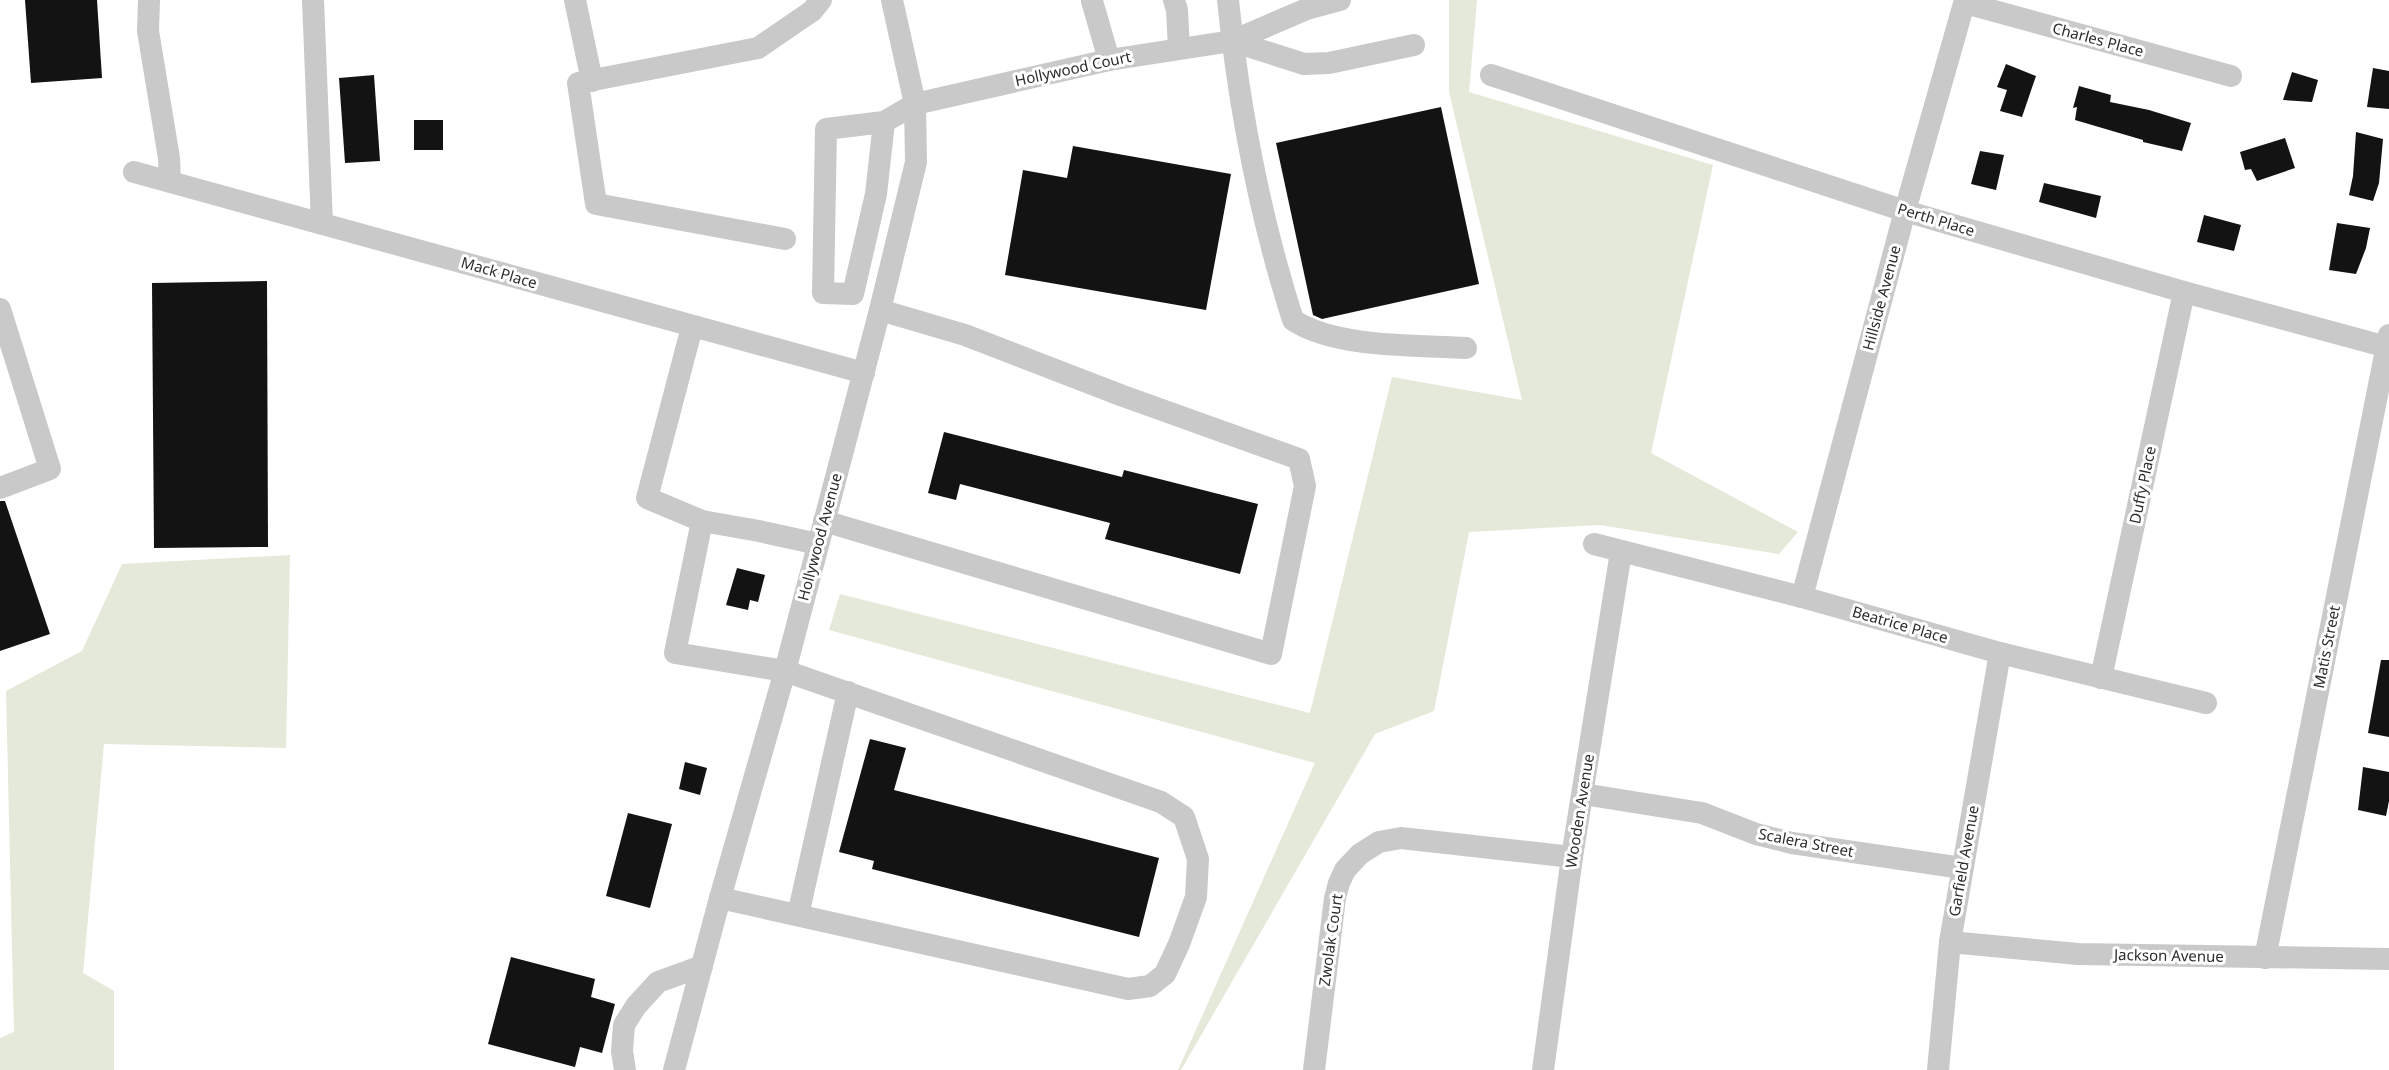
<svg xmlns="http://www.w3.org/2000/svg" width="2389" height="1070" viewBox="0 0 2389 1070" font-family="'Noto Sans',sans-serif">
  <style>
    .green { fill: #e4e9d9 }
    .building { fill: #131313 }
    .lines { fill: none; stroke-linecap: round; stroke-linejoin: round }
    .minor { stroke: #c9c9c9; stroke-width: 22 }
    .labels { text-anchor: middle; stroke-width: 6; stroke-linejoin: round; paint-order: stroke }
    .street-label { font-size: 15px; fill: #2c2c2c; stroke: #fff }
  </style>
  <rect width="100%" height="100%" fill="#fff"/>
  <g class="green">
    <polygon points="1449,0 1477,0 1469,92 1713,165 1651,453 1798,532 1779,554 1600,525 1469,532 1434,711 1375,734 1181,1070 1178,1070 1315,763 829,630 840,594 1310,713 1392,377 1522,400 1449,92"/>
    <polygon points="290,555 286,748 104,744 83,973 114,991 114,1070 0,1070 0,1038 14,1032 6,691 82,651 122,564"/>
  </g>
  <g class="building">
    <polygon points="25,0 97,0 102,78 31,83"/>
    <polygon points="2006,64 2036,76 2022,117 2000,111 2007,90 1997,87"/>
    <polygon points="2373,68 2389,71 2389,109 2367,107"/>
    <polygon points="2292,72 2318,80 2312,102 2283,100"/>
    <polygon points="374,75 380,161 345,163 339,78"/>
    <polygon points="2079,86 2111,95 2110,102 2149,110 2191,123 2182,151 2143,142 2143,140 2075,120 2077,107 2073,108"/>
    <polygon points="1441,107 1479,284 1322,319 1313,315 1276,143"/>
    <rect x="414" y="120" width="29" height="30"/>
    <polygon points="2356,132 2383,139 2379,183 2373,201 2349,195 2353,176"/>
    <polygon points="2285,138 2295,168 2257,181 2251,169 2245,170 2240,152"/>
    <polygon points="1073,146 1231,174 1206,310 1005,275 1023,170 1067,178"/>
    <polygon points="1980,151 2004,155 1996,190 1971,184"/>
    <polygon points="2044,183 2101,196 2096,218 2039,202"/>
    <polygon points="2204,215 2241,225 2234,251 2197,242"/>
    <polygon points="2337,223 2370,228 2366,248 2356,274 2329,270"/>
    <polygon points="267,281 268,547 154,548 152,283"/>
    <polygon points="944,432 1122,477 1124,470 1258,504 1240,574 1105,539 1110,523 960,484 956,500 928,493"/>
    <polygon points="0,501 5,501 50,634 0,651"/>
    <polygon points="737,568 765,575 758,602 750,600 748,610 726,605"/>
    <polygon points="2381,660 2389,660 2389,737 2368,733"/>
    <polygon points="870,739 906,748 894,790 1159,858 1139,937 872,869 874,861 839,852"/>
    <polygon points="685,762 707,768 700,795 679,789"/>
    <polygon points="2363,767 2389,772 2389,801 2386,816 2358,810"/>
    <polygon points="628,813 672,824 650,908 606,896"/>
    <polygon points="511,957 595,979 591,997 615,1004 602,1053 580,1047 575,1067 488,1044"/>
  </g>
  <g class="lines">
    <g class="minor">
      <polyline points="149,0 148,31 169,158 170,182"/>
      <polyline points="313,0 322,224"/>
      <polyline points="575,0 592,81"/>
      <polyline points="1174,0 1177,10 1179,49"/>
      <path d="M 1228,0 C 1239,107 1260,217 1293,320 C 1335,348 1416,345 1466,348"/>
      <polyline points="1092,1 1109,60"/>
      <polyline points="1965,3 2231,76"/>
      <polyline points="1232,41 1304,64 1329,63 1414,45"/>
      <polyline points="1491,75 1905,211 2184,292 2387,347"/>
      <polyline points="884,122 876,194 853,294 823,293 826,129 884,122 915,104 1109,60 1232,41 1307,9 1340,0"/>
      <polyline points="134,172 864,373"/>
      <polyline points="785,239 596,204 578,83 758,48 812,11 821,0"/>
      <polyline points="0,309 50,469 0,488"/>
      <polyline points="692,327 647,498 702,521 759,531 818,544"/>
      <polyline points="702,521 675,653 785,671 1161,802 1184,817 1198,859 1196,897 1179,944 1165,974 1150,986 1128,989 720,898"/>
      <polyline points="824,521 1271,654 1305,486 1299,459 1123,396 965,335 880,310"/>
      <polyline points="1594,544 1802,597 2000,653 2206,703"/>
      <polyline points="1802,597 1905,211 1965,0"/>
      <polyline points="2101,678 2184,292"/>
      <polyline points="1583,794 1702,813 1756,834 1792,843 1962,868"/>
      <polyline points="798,915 848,692"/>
      <polyline points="1950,942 2078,954 2389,959"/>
      <polyline points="2265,958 2389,335"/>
      <polyline points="625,1070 622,1051 624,1025 636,1006 658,982 702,966"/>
      <polyline points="674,1070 720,898 785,671 880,310 916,162 915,104 892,0"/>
      <polyline points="1314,1070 1335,898 1339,883 1345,870 1360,854 1379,842 1401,838 1572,857"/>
      <polyline points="1543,1070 1572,857 1621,552"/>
      <polyline points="1938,1070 1950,942 2000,653"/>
    </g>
  </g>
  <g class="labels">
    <g class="street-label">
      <text transform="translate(2098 40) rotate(15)" y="5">Charles Place</text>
      <text transform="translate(1073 69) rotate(-12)" y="5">Hollywood Court</text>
      <text transform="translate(1936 220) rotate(17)" y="5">Perth Place</text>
      <text transform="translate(499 273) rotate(16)" y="5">Mack Place</text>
      <text transform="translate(1882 298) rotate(-75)" y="5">Hillside Avenue</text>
      <text transform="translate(2143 485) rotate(-78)" y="5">Duffy Place</text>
      <text transform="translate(820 537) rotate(-75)" y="5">Hollywood Avenue</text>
      <text transform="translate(1900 625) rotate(16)" y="5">Beatrice Place</text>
      <text transform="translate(2327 647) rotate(-79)" y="5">Matis Street</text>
      <text transform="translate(1580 811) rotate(-81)" y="5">Wooden Avenue</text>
      <text transform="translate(1806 843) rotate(11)" y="5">Scalera Street</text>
      <text transform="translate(1964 861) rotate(-80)" y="5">Garfield Avenue</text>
      <text transform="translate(1331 940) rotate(-82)" y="5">Zwolak Court</text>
      <text transform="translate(2169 956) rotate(1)" y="5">Jackson Avenue</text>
    </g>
  </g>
</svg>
